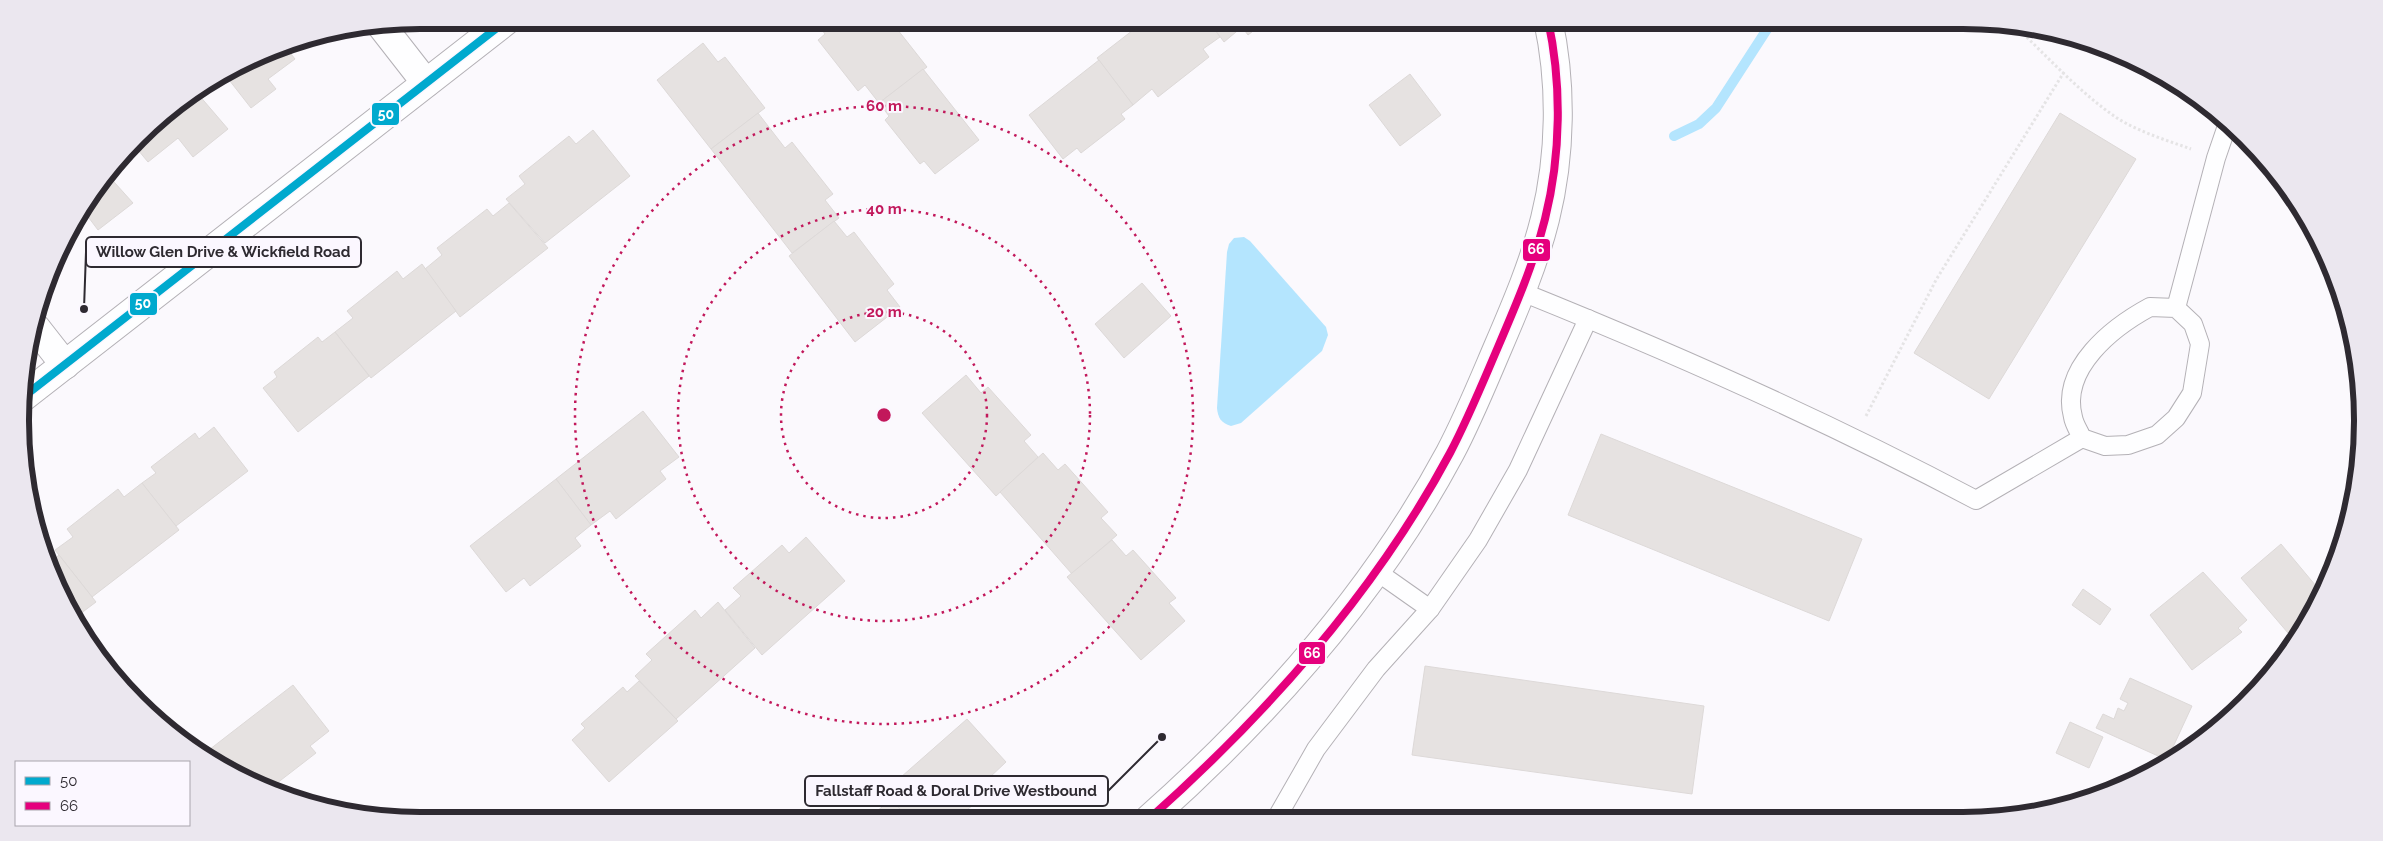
<svg xmlns="http://www.w3.org/2000/svg" width="2383" height="841" viewBox="0 0 2383 841" font-family="Raleway,sans-serif">
  <style>
    .water { fill: #b4e5fe }
    .lines { fill: none; stroke-linecap: round; stroke-linejoin: round }
    .stream { stroke: #b4e5fe; stroke-width: 10 }
    .building { fill: #e6e2e1; stroke: #ddd9d8 }
    .service-casing { stroke: #b4b1b6; stroke-width: 20 }
    .minor-casing { stroke: #b4b1b6; stroke-width: 30 }
    .tertiary-casing { stroke: #b4b1b6; stroke-width: 30 }
    .path { stroke: #e5e4e5; stroke-width: 3; stroke-dasharray: 2.5 2.5; stroke-linecap: butt }
    .service { stroke: #fefeff; stroke-width: 18 }
    .minor { stroke: #fefeff; stroke-width: 28 }
    .tertiary { stroke: #fefeff; stroke-width: 28 }
    .bus-1-casing { stroke: #fbf7ff; stroke-width: 11 }
    .bus-2-casing { stroke: #fbf7ff; stroke-width: 11 }
    .bus-1 { stroke: #00a9ce; stroke-width: 8 }
    .bus-2 { stroke: #e5007d; stroke-width: 8 }
    .ring { fill: none; stroke: #c2185b; stroke-width: 2.5; stroke-dasharray: 2.5 5 }
    .rim { fill: none; stroke: #2e2a31; stroke-width: 6 }
    .centre { fill: #c2185b; stroke: #fbf7ff; stroke-width: 2.5 }
    .ring-label { font-size: 15px; text-anchor: middle; font-weight: bold; fill: #c2185b; stroke: #fbf7ff; stroke-width: 4; stroke-linejoin: round; paint-order: stroke }
    .leader { fill: none; stroke: #2e2a31; stroke-width: 2 }
    .callout-dot { fill: #2e2a31; stroke: #fbf7ff; stroke-width: 2 }
    .callout { fill: #fbf7ff; stroke: #2e2a31; stroke-width: 2 }
    .callout-label { font-size: 15px; text-anchor: middle; font-weight: bold; fill: #2e2a31 }
    .line-badge { stroke: #fbf7ff; stroke-width: 2 }
    .badge-label { font-size: 14px; text-anchor: middle; font-weight: bold; fill: #fff }
  </style>
  <rect width="100%" height="100%" fill="#fbf9fd"/>
  <path class="water" d="M 1244,237 L 1250,241 L 1326,327 L 1328,335 L 1322,351 L 1241,423 L 1231,426 C 1221,423 1218,418 1217,408 L 1227,252 L 1229,244 L 1234,238 Z"/>
  <g class="lines">
    <polyline class="stream" points="1674,136 1699,124 1716,108 1773,20"/>
  </g>
  <g class="building">
    <polygon points="815,20 890,20 927,67 879,103 865,85 858,91 818,40 825,34"/>
    <polygon points="1146,20 1208,20 1220,37 1203,49 1209,57 1158,97 1152,89 1133,105 1097,58"/>
    <polygon points="1208,20 1267,20 1248,35 1242,27 1224,42"/>
    <polygon points="703,43 718,62 725,57 765,108 711,149 657,80"/>
    <polygon points="284,45 295,59 268,79 276,89 251,108 226,76 268,50"/>
    <polygon points="1099,60 1133,105 1121,114 1125,119 1081,153 1077,148 1063,159 1029,115"/>
    <polygon points="923,69 979,140 935,174 924,161 920,164 885,120 889,116 879,103"/>
    <polygon points="1410,74 1441,115 1400,146 1369,105"/>
    <polygon points="198,94 228,129 193,157 178,138 148,162 133,144 156,120"/>
    <polygon points="758,113 785,148 792,142 833,194 825,200 839,218 792,253 711,149"/>
    <polygon points="2060,113 2136,159 1989,399 1914,353"/>
    <polygon points="593,130 630,176 545,243 506,199 525,184 519,176 569,136 576,144"/>
    <polygon points="106,173 133,203 98,230 86,214 73,225"/>
    <polygon points="509,203 548,248 460,317 425,269 442,255 437,248 487,209 493,216"/>
    <polygon points="834,221 847,237 854,232 894,284 887,290 900,307 855,342 789,256"/>
    <polygon points="422,264 456,311 371,378 335,332 353,318 347,311 397,271 403,279"/>
    <polygon points="1142,283 1171,316 1124,358 1095,324"/>
    <polygon points="335,332 369,376 298,432 263,388 277,377 274,372 318,337 322,342"/>
    <polygon points="966,375 981,393 988,387 1031,435 1024,441 1038,457 996,496 922,413"/>
    <polygon points="643,411 679,457 660,471 666,479 616,519 610,511 591,525 556,479"/>
    <polygon points="214,427 248,471 176,526 142,483 156,473 151,467 195,433 199,439"/>
    <polygon points="1601,434 1862,539 1829,621 1568,515"/>
    <polygon points="1043,453 1058,470 1065,464 1108,512 1101,518 1117,535 1072,574 1000,492"/>
    <polygon points="556,479 591,525 575,538 581,546 530,586 524,578 506,592 470,546"/>
    <polygon points="142,483 179,530 92,597 55,550 73,537 67,529 118,489 124,497"/>
    <polygon points="806,537 845,581 762,655 725,610 741,596 733,588 782,545 789,553"/>
    <polygon points="1112,540 1126,556 1133,550 1176,598 1169,603 1185,621 1141,660 1067,577"/>
    <polygon points="2281,544 2321,592 2309,621 2294,640 2241,578"/>
    <polygon points="59,555 96,602 76,617 51,562"/>
    <polygon points="2203,572 2247,620 2238,628 2242,632 2192,670 2150,615"/>
    <polygon points="2083,589 2111,609 2100,625 2072,605"/>
    <polygon points="718,602 755,648 676,719 635,676 652,660 646,654 695,610 701,618"/>
    <polygon points="1425,666 1704,706 1692,794 1412,755"/>
    <polygon points="2130,678 2192,706 2167,760 2096,728 2103,714 2114,719 2118,708 2124,711 2128,703 2120,699"/>
    <polygon points="639,681 678,721 609,782 572,740 585,728 581,724 623,687 627,692"/>
    <polygon points="293,685 329,731 310,746 316,753 272,787 208,758 205,753"/>
    <polygon points="967,719 1006,762 989,778 995,785 956,820 910,820 884,792"/>
    <polygon points="2070,722 2103,737 2089,768 2056,753"/>
    <polygon points="891,799 910,820 867,820"/>
  </g>
  <g class="lines">
    <g class="service-casing">
      <g id="service">
        <path d="M 1522,292 C 1676,354 1829,422 1976,500 L 2082,438"/>
        <path d="M 2150,307 L 2176,308 L 2193,324 L 2200,344 L 2192,393 L 2176,418 L 2157,435 L 2128,445 L 2105,446 L 2082,438 C 2079,431 2074,424 2073,417 C 2060,368 2113,327 2150,307 Z"/>
        <polyline points="2176,308 2216,158 2228,123"/>
        <polyline points="1376,571 1430,609"/>
        <polyline points="1276,819 1316,749 1376,669 1430,609 1478,540 1518,470 1588,319"/>
      </g>
    </g>
    <g class="minor-casing">
      <g id="minor">
        <polyline points="380,24 426,83"/>
        <polyline points="36,328 65,365"/>
        <path d="M 1149,819 C 1267,714 1375,593 1450,453 C 1468,419 1483,382 1498,347 C 1516,305 1534,263 1545,219 C 1561,155 1562,84 1548,20"/>
      </g>
    </g>
    <g class="tertiary-casing">
      <polyline id="tertiary" points="22,398 507,20"/>
    </g>
    <g class="path">
      <path d="M 2016,27 C 2048,57 2080,93 2117,118 C 2139,132 2166,140 2191,149"/>
      <polyline points="1866,416 1936,280 2064,72"/>
    </g>
    <use href="#service" class="service"/>
    <use href="#minor" class="minor"/>
    <use href="#tertiary" class="tertiary"/>
    <g class="bus-1-casing">
      <polyline id="bus-1" points="22,398 507,20"/>
    </g>
    <g class="bus-2-casing">
      <path id="bus-2" d="M 1149,819 C 1267,714 1375,593 1450,453 C 1468,419 1483,382 1498,347 C 1516,305 1534,263 1545,219 C 1561,155 1562,84 1548,20"/>
    </g>
    <use href="#bus-1" class="bus-1"/>
    <use href="#bus-2" class="bus-2"/>
  </g>
  <g class="ring">
    <circle cx="884" cy="415" r="103"/>
    <circle cx="884" cy="415" r="206"/>
    <circle cx="884" cy="415" r="309"/>
  </g>
  <path d="M0 0H2383V841H0ZM420 29H1963A391 391 0 0 1 2354 420V421A391 391 0 0 1 1963 812H420A391 391 0 0 1 29 421V420A391 391 0 0 1 420 29Z" fill="#ebe7ef" fill-rule="evenodd"/>
  <path class="rim" d="M420 29H1963A391 391 0 0 1 2354 420V421A391 391 0 0 1 1963 812H420A391 391 0 0 1 29 421V420A391 391 0 0 1 420 29Z"/>
  <circle cx="884" cy="415" r="8" class="centre"/>
  <g class="ring-label">
    <text x="884" y="111">60 m</text>
    <text x="884" y="214">40 m</text>
    <text x="884" y="317">20 m</text>
  </g>
  <path class="leader" d="M84 309L86 252M1162 737L1108 791"/>
  <g class="callout-dot">
    <circle cx="84" cy="309" r="5"/>
    <circle cx="1162" cy="737" r="5"/>
  </g>
  <g class="callout">
    <rect x="86" y="237" width="275" height="30" rx="5"/>
    <rect x="805" y="776" width="303" height="30" rx="5"/>
  </g>
  <g class="callout-label">
    <text x="223" y="257">Willow Glen Drive &amp; Wickfield Road</text>
    <text x="956" y="796">Fallstaff Road &amp; Doral Drive Westbound</text>
  </g>
  <g class="line-badge">
    <rect x="371" y="102" width="29" height="24" rx="5" fill="#00a9ce"/>
    <rect x="1522" y="238" width="29" height="24" rx="5" fill="#e5007d"/>
    <rect x="129" y="292" width="29" height="24" rx="5" fill="#00a9ce"/>
    <rect x="1298" y="641" width="28" height="24" rx="5" fill="#e5007d"/>
  </g>
  <g class="badge-label">
    <text x="386" y="119">50</text>
    <text x="1536" y="254">66</text>
    <text x="143" y="308">50</text>
    <text x="1312" y="658">66</text>
  </g>
  <rect x="15" y="761" width="175" height="65" fill="#fbf7ff" stroke="#a9a5ad"/>
  <rect x="25" y="777" width="25" height="8" fill="#00a9ce" stroke="#a9a5ad"/>
  <text x="60" y="786" font-size="15" fill="#2e2a31">50</text>
  <rect x="25" y="802" width="25" height="8" fill="#e5007d" stroke="#a9a5ad"/>
  <text x="60" y="811" font-size="15" fill="#2e2a31">66</text>
</svg>
